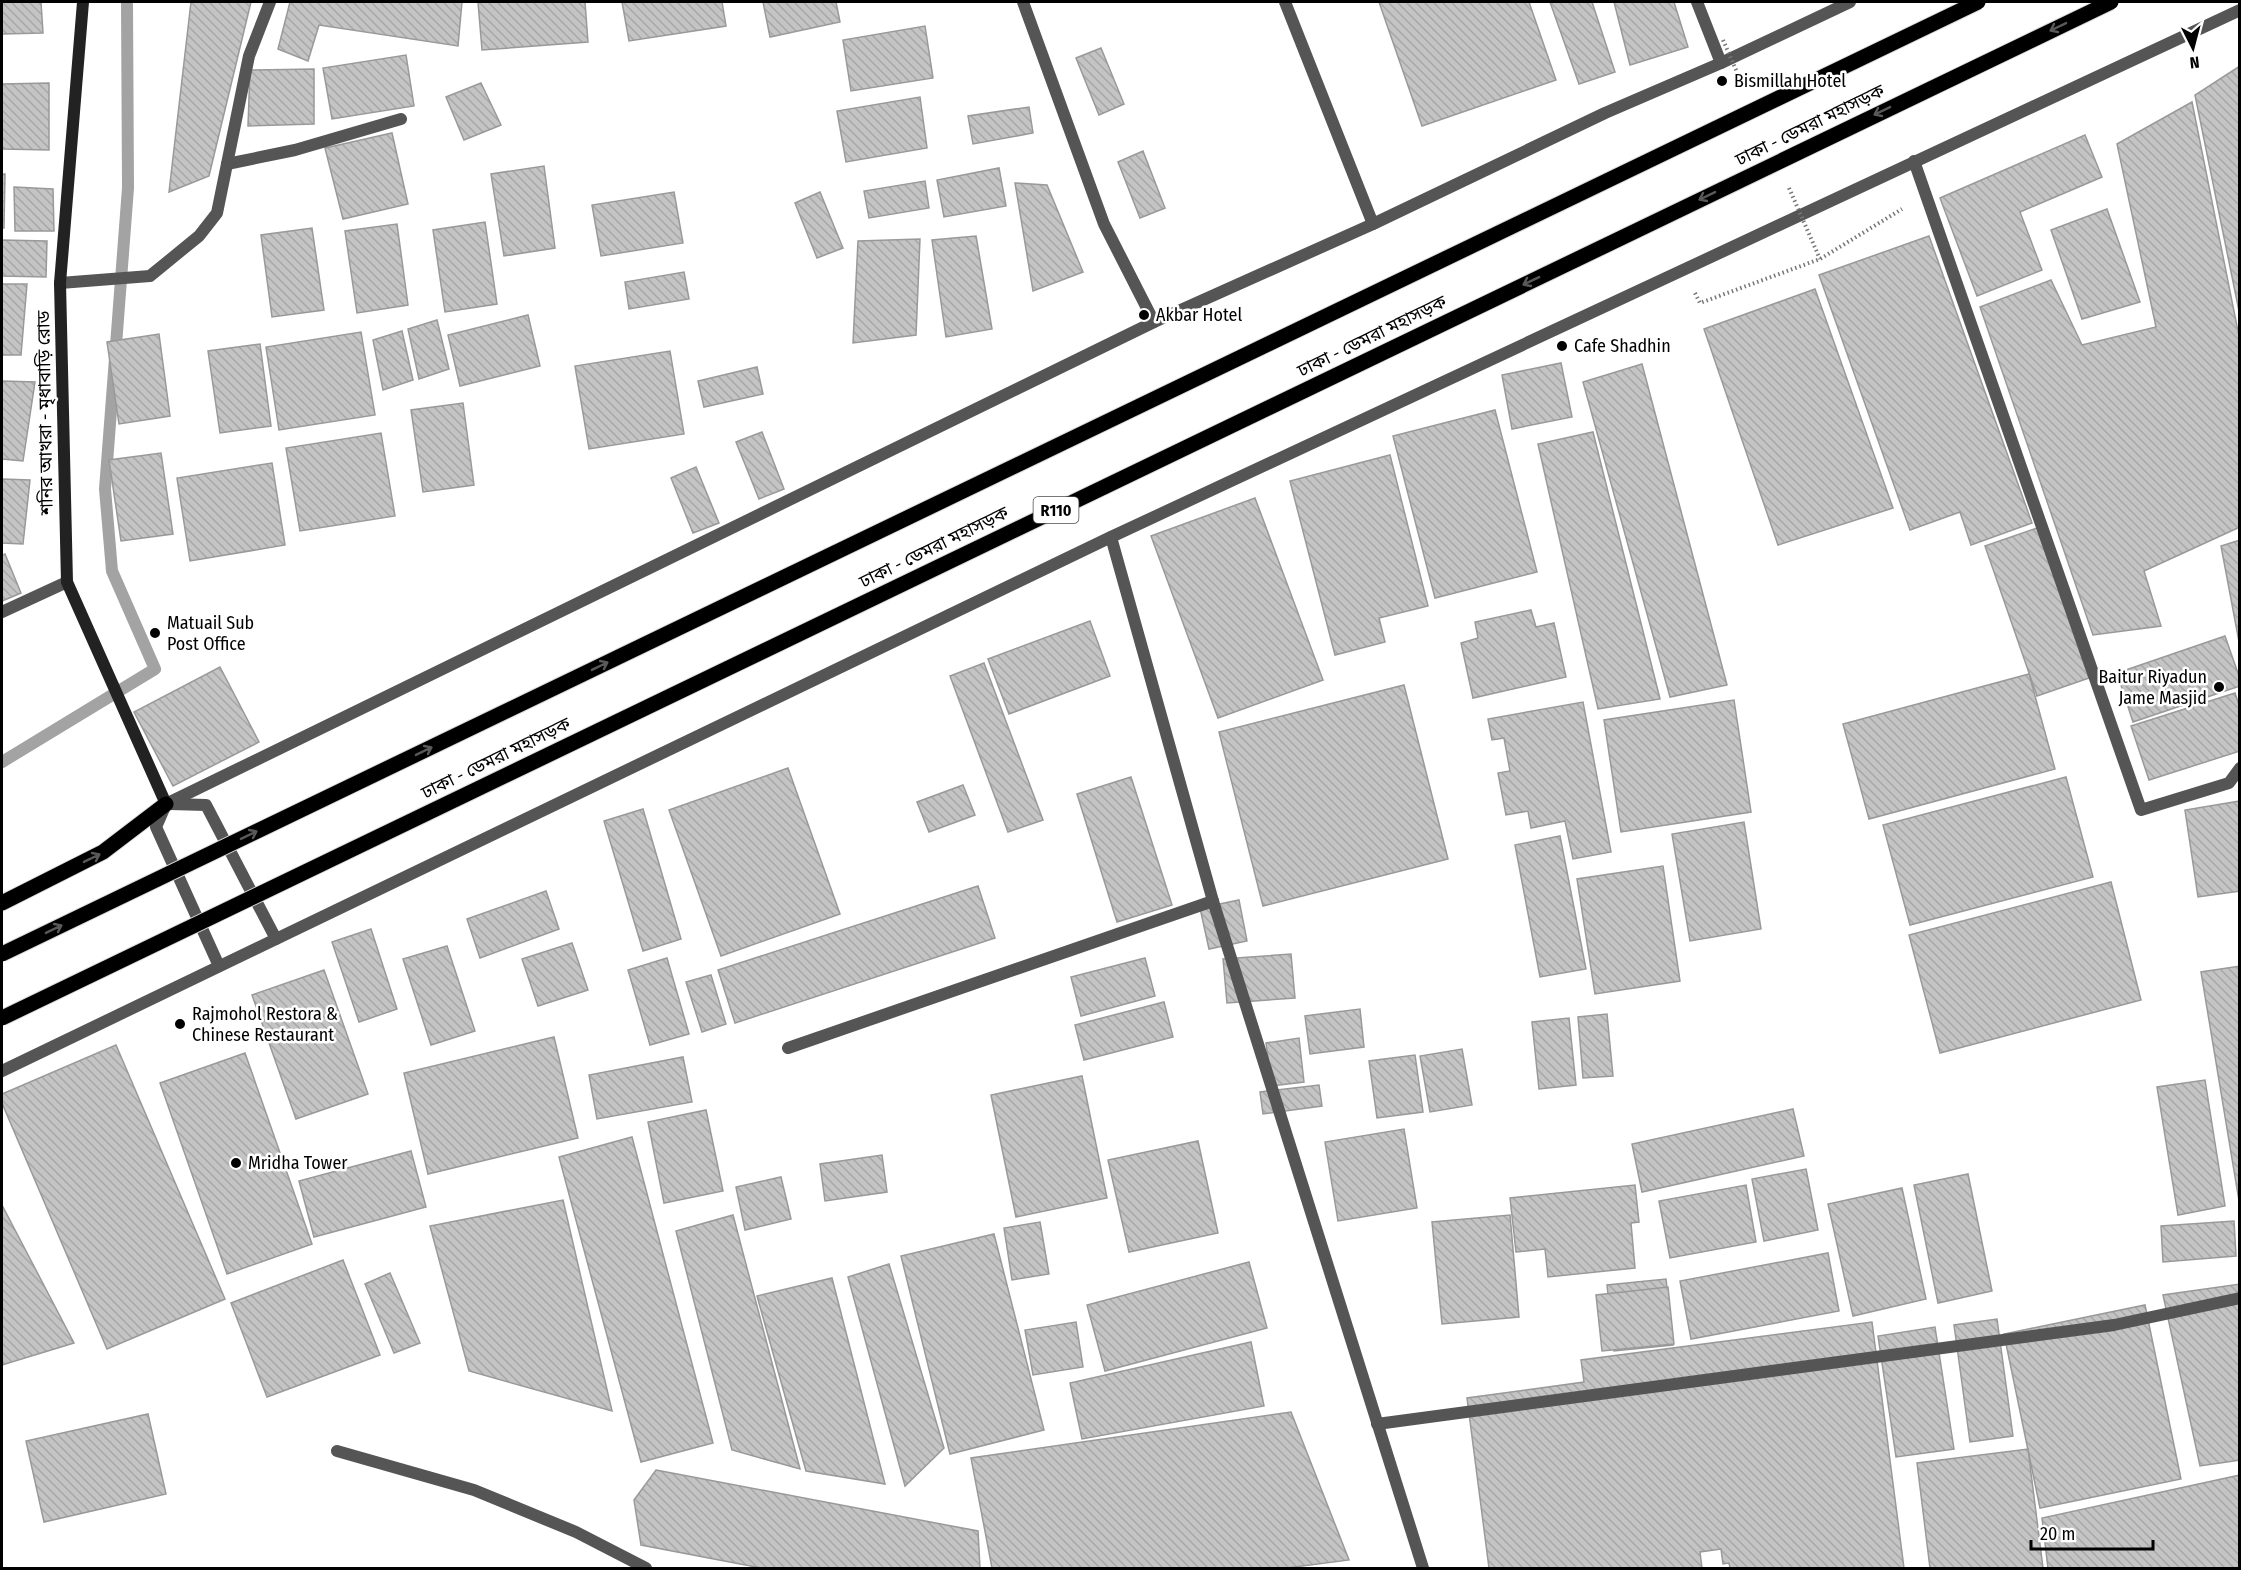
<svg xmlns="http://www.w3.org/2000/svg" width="2241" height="1570" viewBox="0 0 2241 1570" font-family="'Fira Sans Condensed','Noto Sans Bengali',sans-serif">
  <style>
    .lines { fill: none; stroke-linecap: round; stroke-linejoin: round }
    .stream { stroke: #a3a3a3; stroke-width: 12 }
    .building { fill: url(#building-back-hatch); stroke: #999; stroke-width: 1.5 }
    .primary-casing { stroke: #dbdbdb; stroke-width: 17 }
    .path { stroke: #777; stroke-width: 4; stroke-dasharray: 1.5 3; stroke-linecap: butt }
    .service { stroke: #555; stroke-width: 12 }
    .minor { stroke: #555; stroke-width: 12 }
    .secondary { stroke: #222; stroke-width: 12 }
    .primary { stroke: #000; stroke-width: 15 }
    .primary-bridge-casing { stroke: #dbdbdb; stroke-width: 17; stroke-linecap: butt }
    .path-bridge { stroke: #777; stroke-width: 4; stroke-dasharray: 1.5 3; stroke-linecap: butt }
    .primary-bridge { stroke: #000; stroke-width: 15 }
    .oneway { stroke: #595959 }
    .poi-dot { fill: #000; stroke: #fff; stroke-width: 2 }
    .labels { text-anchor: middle; stroke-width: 5; stroke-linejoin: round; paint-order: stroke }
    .shield { fill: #fff; stroke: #4c4c4c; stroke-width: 1.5 }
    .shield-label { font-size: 16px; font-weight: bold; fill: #000 }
    .poi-label { font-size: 18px; fill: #000; stroke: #fff; text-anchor: start }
    .street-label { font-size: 18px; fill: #000; stroke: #fff }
  </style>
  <defs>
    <pattern id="building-back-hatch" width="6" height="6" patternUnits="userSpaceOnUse" patternTransform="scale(1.5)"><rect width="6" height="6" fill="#c4c4c4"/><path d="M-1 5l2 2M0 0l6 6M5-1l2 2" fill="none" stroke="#a7a7a7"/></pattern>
  </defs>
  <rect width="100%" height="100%" fill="#fff"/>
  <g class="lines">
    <polyline class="stream" points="2,762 155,669 112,571 105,489 128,188 127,2"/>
  </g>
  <g class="building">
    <polygon points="2,2 41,2 43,33 2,34"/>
    <polygon points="191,2 251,2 209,176 169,192"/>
    <polygon points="290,2 462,2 458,46 319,25 308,61 278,49"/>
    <polygon points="478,2 585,2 588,42 482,50"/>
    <polygon points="622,2 722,2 726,26 629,41"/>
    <polygon points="763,2 836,2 840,22 770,37"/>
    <polygon points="1379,2 1529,2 1556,80 1422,126"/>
    <polygon points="1550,2 1592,2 1615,72 1579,84"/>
    <polygon points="1614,2 1674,2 1688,47 1630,65"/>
    <polygon points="925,26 933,78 851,91 843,40"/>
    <polygon points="1101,48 1124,104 1099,115 1076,58"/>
    <polygon points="406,55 414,106 332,119 323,68"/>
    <polygon points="2240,66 2240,316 2195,95"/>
    <polygon points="314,69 314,124 248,126 250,70"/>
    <polygon points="49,83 49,150 2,149 2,84"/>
    <polygon points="481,83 501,125 464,140 446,97"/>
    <polygon points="920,97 927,148 846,162 837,111"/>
    <polygon points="2192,102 2240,341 2240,527 2144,571 2161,626 2093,635 1980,307 2051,280 2082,345 2156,327 2117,144"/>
    <polygon points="1029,107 1033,133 973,144 968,116"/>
    <polygon points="392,133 408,204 343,219 325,148"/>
    <polygon points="2085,135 2102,177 2020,212 2042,270 1977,296 1940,198"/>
    <polygon points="1143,151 1165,208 1140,218 1118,162"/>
    <polygon points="544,166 555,248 504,256 491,174"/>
    <polygon points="999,168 1006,206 944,217 937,180"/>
    <polygon points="2,174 5,174 4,228 2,228"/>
    <polygon points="925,181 929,208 869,218 864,191"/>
    <polygon points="1015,183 1047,185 1083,272 1033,291"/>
    <polygon points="14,187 53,189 54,231 15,231"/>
    <polygon points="674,192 683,243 601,256 592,205"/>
    <polygon points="820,192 843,248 817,258 795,203"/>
    <polygon points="2107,209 2140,302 2082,319 2051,230"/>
    <polygon points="485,222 497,304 445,312 433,230"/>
    <polygon points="397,224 408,305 357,313 345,231"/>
    <polygon points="312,228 324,310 272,317 261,235"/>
    <polygon points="976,236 992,329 946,337 932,240"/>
    <polygon points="1929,236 2032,523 1971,545 1960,512 1910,530 1819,275"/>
    <polygon points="920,239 916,335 853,343 858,241"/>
    <polygon points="2,240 47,241 46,277 2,276"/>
    <polygon points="684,272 689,299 629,309 625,282"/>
    <polygon points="2,284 27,284 21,355 2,355"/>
    <polygon points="1815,289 1893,508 1778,545 1704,329"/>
    <polygon points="528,315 540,366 460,386 448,335"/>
    <polygon points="437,320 449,369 419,379 408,329"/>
    <polygon points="402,331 413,380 383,390 373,340"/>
    <polygon points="361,332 375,415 279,430 266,347"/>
    <polygon points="159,334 170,416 119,424 107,342"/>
    <polygon points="260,344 271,426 220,433 208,351"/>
    <polygon points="670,351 684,434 589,449 575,366"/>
    <polygon points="1561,363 1572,417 1512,429 1502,375"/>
    <polygon points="1642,364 1727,685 1670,697 1583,382"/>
    <polygon points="757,367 763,394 704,407 698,381"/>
    <polygon points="2,381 35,382 23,461 2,459"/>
    <polygon points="463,403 474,485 423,492 411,410"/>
    <polygon points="1495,410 1537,572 1435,598 1393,436"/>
    <polygon points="762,432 784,489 759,499 736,442"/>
    <polygon points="1593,432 1660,699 1598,709 1538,444"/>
    <polygon points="381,433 395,516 300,531 286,448"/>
    <polygon points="161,453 173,534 121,541 109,460"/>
    <polygon points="1390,455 1428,606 1379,618 1385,642 1335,655 1290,481"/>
    <polygon points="272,463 285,545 190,561 177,478"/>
    <polygon points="696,467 719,523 693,533 671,478"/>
    <polygon points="2,479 30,480 23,544 2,543"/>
    <polygon points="1255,498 1323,680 1218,718 1151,536"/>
    <polygon points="2037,528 2089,678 2037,696 1985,546"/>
    <polygon points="2240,540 2240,647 2221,546"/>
    <polygon points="5,554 21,593 2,601 2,556"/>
    <polygon points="1531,610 1536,627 1554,623 1566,677 1473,698 1461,643 1478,638 1475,622"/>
    <polygon points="1090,621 1110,676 1009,714 988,659"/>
    <polygon points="2225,636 2240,679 2240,686 2133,722 2117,673"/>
    <polygon points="984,663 1043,820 1008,832 950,676"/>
    <polygon points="220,667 259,742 173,786 134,712"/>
    <polygon points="2029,674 2055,769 1869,819 1843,724"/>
    <polygon points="1404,685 1448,859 1263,906 1219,732"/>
    <polygon points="2235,693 2240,708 2240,751 2149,780 2131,726"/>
    <polygon points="1734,700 1751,812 1621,832 1604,720"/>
    <polygon points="1583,702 1611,852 1573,859 1565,821 1531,828 1528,811 1506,815 1498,773 1510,771 1504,738 1492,740 1488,719"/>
    <polygon points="788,768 840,914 721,956 669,810"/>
    <polygon points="1131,777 1172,905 1117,922 1077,794"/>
    <polygon points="2066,777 2093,877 1910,925 1883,825"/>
    <polygon points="963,785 975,815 929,832 917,802"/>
    <polygon points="2240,801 2240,891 2198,897 2185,810"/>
    <polygon points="643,809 681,939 643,951 604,821"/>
    <polygon points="1744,822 1761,929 1690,941 1672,834"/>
    <polygon points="1560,836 1586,969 1540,977 1515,845"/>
    <polygon points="1663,866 1680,981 1595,994 1577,879"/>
    <polygon points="2111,882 2141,1000 1940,1053 1909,935"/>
    <polygon points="978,886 995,938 735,1023 718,970"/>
    <polygon points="546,891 559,929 480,958 467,919"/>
    <polygon points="1239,900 1247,941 1209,949 1200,908"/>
    <polygon points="371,929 397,1009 359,1022 332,942"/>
    <polygon points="572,943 588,990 538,1006 522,959"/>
    <polygon points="447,946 475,1031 431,1045 403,959"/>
    <polygon points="1291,954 1295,998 1227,1003 1223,959"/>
    <polygon points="667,958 689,1034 650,1045 628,970"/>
    <polygon points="1145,958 1155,996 1081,1016 1071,977"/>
    <polygon points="2240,966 2240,1207 2201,972"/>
    <polygon points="324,970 368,1094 296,1119 252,995"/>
    <polygon points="711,975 726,1024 702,1032 686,982"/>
    <polygon points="1164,1002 1173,1037 1084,1060 1075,1025"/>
    <polygon points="1360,1009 1364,1047 1310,1054 1305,1016"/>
    <polygon points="1607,1014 1613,1076 1583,1078 1578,1017"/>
    <polygon points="1569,1018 1576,1085 1539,1089 1532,1022"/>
    <polygon points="554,1037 578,1138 428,1174 404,1073"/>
    <polygon points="1299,1038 1304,1082 1272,1086 1266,1043"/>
    <polygon points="116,1045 225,1299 107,1349 2,1103 2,1094"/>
    <polygon points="1462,1049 1472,1105 1430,1112 1420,1056"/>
    <polygon points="245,1053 312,1244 227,1274 160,1083"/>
    <polygon points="1415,1055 1423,1112 1377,1118 1369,1061"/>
    <polygon points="683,1057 692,1102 597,1119 589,1075"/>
    <polygon points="1082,1076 1107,1198 1016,1217 991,1095"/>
    <polygon points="2205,1080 2225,1206 2178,1215 2157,1087"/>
    <polygon points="1319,1085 1322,1106 1263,1114 1260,1092"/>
    <polygon points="1793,1109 1804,1156 1642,1192 1632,1144"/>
    <polygon points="706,1110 723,1191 664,1203 648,1122"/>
    <polygon points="1404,1129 1417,1208 1338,1221 1325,1142"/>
    <polygon points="632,1137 713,1443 641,1462 559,1157"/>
    <polygon points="1198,1141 1218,1233 1129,1252 1108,1160"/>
    <polygon points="411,1151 426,1207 314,1237 299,1181"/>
    <polygon points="882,1155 887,1192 825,1201 820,1164"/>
    <polygon points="1806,1169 1818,1230 1764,1241 1752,1179"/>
    <polygon points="1968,1174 1992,1291 1938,1303 1914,1185"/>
    <polygon points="781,1177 791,1219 745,1230 736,1187"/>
    <polygon points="1635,1185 1639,1222 1631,1223 1635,1268 1548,1277 1545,1249 1516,1252 1510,1198"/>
    <polygon points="1746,1185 1756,1242 1670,1258 1659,1201"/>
    <polygon points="1902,1188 1926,1299 1853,1316 1828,1204"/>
    <polygon points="563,1200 612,1411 469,1371 430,1226"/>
    <polygon points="2,1205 74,1343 2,1365"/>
    <polygon points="733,1215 800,1469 732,1450 676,1231"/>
    <polygon points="1510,1215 1519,1317 1442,1324 1432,1222"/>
    <polygon points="2234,1221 2236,1256 2163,1262 2161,1226"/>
    <polygon points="1040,1222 1049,1274 1012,1280 1004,1228"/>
    <polygon points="994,1234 1044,1430 950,1454 901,1256"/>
    <polygon points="1828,1253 1839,1311 1691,1339 1680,1281"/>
    <polygon points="343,1260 380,1355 267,1397 231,1303"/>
    <polygon points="1249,1262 1267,1328 1105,1371 1087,1305"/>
    <polygon points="889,1264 944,1448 905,1486 848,1277"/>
    <polygon points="390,1273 420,1343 394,1353 365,1284"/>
    <polygon points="832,1278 885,1484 806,1471 757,1296"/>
    <polygon points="1666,1279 1673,1345 1614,1351 1607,1285"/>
    <polygon points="2240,1284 2240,1460 2200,1466 2163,1295"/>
    <polygon points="1668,1287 1674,1344 1602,1351 1596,1295"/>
    <polygon points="2145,1305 2181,1479 2040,1508 2004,1334"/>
    <polygon points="1997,1319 2013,1436 1970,1442 1954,1325"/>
    <polygon points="1076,1322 1083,1367 1033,1375 1025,1330"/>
    <polygon points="1872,1322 1904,1568 1730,1568 1729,1563 1723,1564 1721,1549 1700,1552 1702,1568 1489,1568 1467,1398 1584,1382 1581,1360"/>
    <polygon points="1935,1327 1954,1449 1896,1457 1878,1336"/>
    <polygon points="1251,1342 1264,1406 1082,1439 1070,1383"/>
    <polygon points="1291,1412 1349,1560 1287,1568 992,1568 971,1458"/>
    <polygon points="148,1414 166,1494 44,1522 26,1441"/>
    <polygon points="2028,1449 2043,1568 1930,1568 1917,1463"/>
    <polygon points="656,1470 978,1531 980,1568 761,1568 641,1545 634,1500"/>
    <polygon points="2240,1475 2240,1568 2048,1568 2042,1518"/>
  </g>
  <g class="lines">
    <g class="primary-casing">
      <polyline id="primary" points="2,903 103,852 166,804"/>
    </g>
    <polyline class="path" points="1695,293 1700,303 1820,259 1902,209"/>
    <g class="service">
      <polyline points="227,164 295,150 401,119"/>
      <polyline points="60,283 150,276 199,236 217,213 249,56 270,2"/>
    </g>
    <g class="minor">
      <polyline points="1023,2 1104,224 1154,322"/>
      <polyline points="1285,2 1373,224"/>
      <polyline points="1697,2 1721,63"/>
      <polyline points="1914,161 2141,810 2229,783 2240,768"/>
      <polyline points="1111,537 1213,901 1423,1568"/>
      <polyline points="2,612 67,582"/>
      <polyline points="170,804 206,805 276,939"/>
      <polyline points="219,966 156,827 166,804 1154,322 1373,224 1605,113 1721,63 1850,2"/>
      <polyline points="788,1048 1213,901"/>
      <polyline points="2,1071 1111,537 2240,10"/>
      <polyline points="1377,1424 2114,1325 2240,1298"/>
      <polyline points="337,1451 474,1490 576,1532 646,1568"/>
    </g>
    <polyline class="secondary" points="83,2 60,283 67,582 166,804"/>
    <use href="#primary" class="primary"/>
    <g class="primary-bridge-casing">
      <g id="primary-bridge">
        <polyline points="2,954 1978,2"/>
        <polyline points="2,1018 2111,2"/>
      </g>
    </g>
    <g class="path-bridge">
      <polyline points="1723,40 1743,86"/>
      <polyline points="1789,188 1820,259"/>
    </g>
    <use href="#primary-bridge" class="primary-bridge"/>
  </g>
  <defs><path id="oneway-shaft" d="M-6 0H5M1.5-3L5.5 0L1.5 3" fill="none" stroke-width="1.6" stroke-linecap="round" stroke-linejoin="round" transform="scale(1.5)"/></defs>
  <g class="oneway">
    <use href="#oneway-shaft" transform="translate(2058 27) rotate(154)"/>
    <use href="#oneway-shaft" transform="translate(1882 111) rotate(154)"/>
    <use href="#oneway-shaft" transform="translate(1707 196) rotate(154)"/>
    <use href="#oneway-shaft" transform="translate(1531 281) rotate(154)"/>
    <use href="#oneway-shaft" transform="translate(600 666) rotate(-26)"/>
    <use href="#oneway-shaft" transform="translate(424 751) rotate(-26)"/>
    <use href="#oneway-shaft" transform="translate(249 835) rotate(-26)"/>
    <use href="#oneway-shaft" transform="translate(92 858) rotate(-26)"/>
    <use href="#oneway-shaft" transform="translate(54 929) rotate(-26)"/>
  </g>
  <g class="poi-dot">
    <circle cx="1722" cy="81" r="6"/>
    <circle cx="1144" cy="315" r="6"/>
    <circle cx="1562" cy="346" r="6"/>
    <circle cx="155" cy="633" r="6"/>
    <circle cx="2219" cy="687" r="6"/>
    <circle cx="180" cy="1024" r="6"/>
    <circle cx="236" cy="1163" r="6"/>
  </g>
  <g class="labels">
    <rect class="shield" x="1033.5" y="497" width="45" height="26" rx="4.5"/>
    <g class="shield-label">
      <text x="1056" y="516">R110</text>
    </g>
    <g class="poi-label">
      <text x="1734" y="87">Bismillah Hotel</text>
      <text x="1156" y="321">Akbar Hotel</text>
      <text x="1574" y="352">Cafe Shadhin</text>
      <text x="167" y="629">Matuail Sub<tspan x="167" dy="21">Post Office</tspan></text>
      <text x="2207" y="683" text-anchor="end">Baitur Riyadun<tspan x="2207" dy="21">Jame Masjid</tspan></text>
      <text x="192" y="1020">Rajmohol Restora &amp;<tspan x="192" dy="21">Chinese Restaurant</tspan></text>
      <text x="248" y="1169">Mridha Tower</text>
    </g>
    <g class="street-label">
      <text transform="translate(1810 125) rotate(-26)" y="6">ঢাকা - ডেমরা মহাসড়ক</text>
      <text transform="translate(1372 336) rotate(-26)" y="6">ঢাকা - ডেমরা মহাসড়ক</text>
      <text transform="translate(45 413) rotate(-91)" y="6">শনির আখরা - মৃধাবাড়ি রোড</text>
      <text transform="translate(934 547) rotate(-26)" y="6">ঢাকা - ডেমরা মহাসড়ক</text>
      <text transform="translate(496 758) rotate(-26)" y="6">ঢাকা - ডেমরা মহাসড়ক</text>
    </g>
  </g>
  <rect width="2241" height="1570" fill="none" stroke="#000000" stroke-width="6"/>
  <g transform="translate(2193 48) rotate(174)" stroke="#ffffff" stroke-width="4.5" paint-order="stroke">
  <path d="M0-4.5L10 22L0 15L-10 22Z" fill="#000000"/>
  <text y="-9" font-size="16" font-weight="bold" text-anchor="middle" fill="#000000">N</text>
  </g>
  <path d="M2031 1540v9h122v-9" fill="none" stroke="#000000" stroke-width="3"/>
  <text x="2040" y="1540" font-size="18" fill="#000000" stroke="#ffffff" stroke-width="4.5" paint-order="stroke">20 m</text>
</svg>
